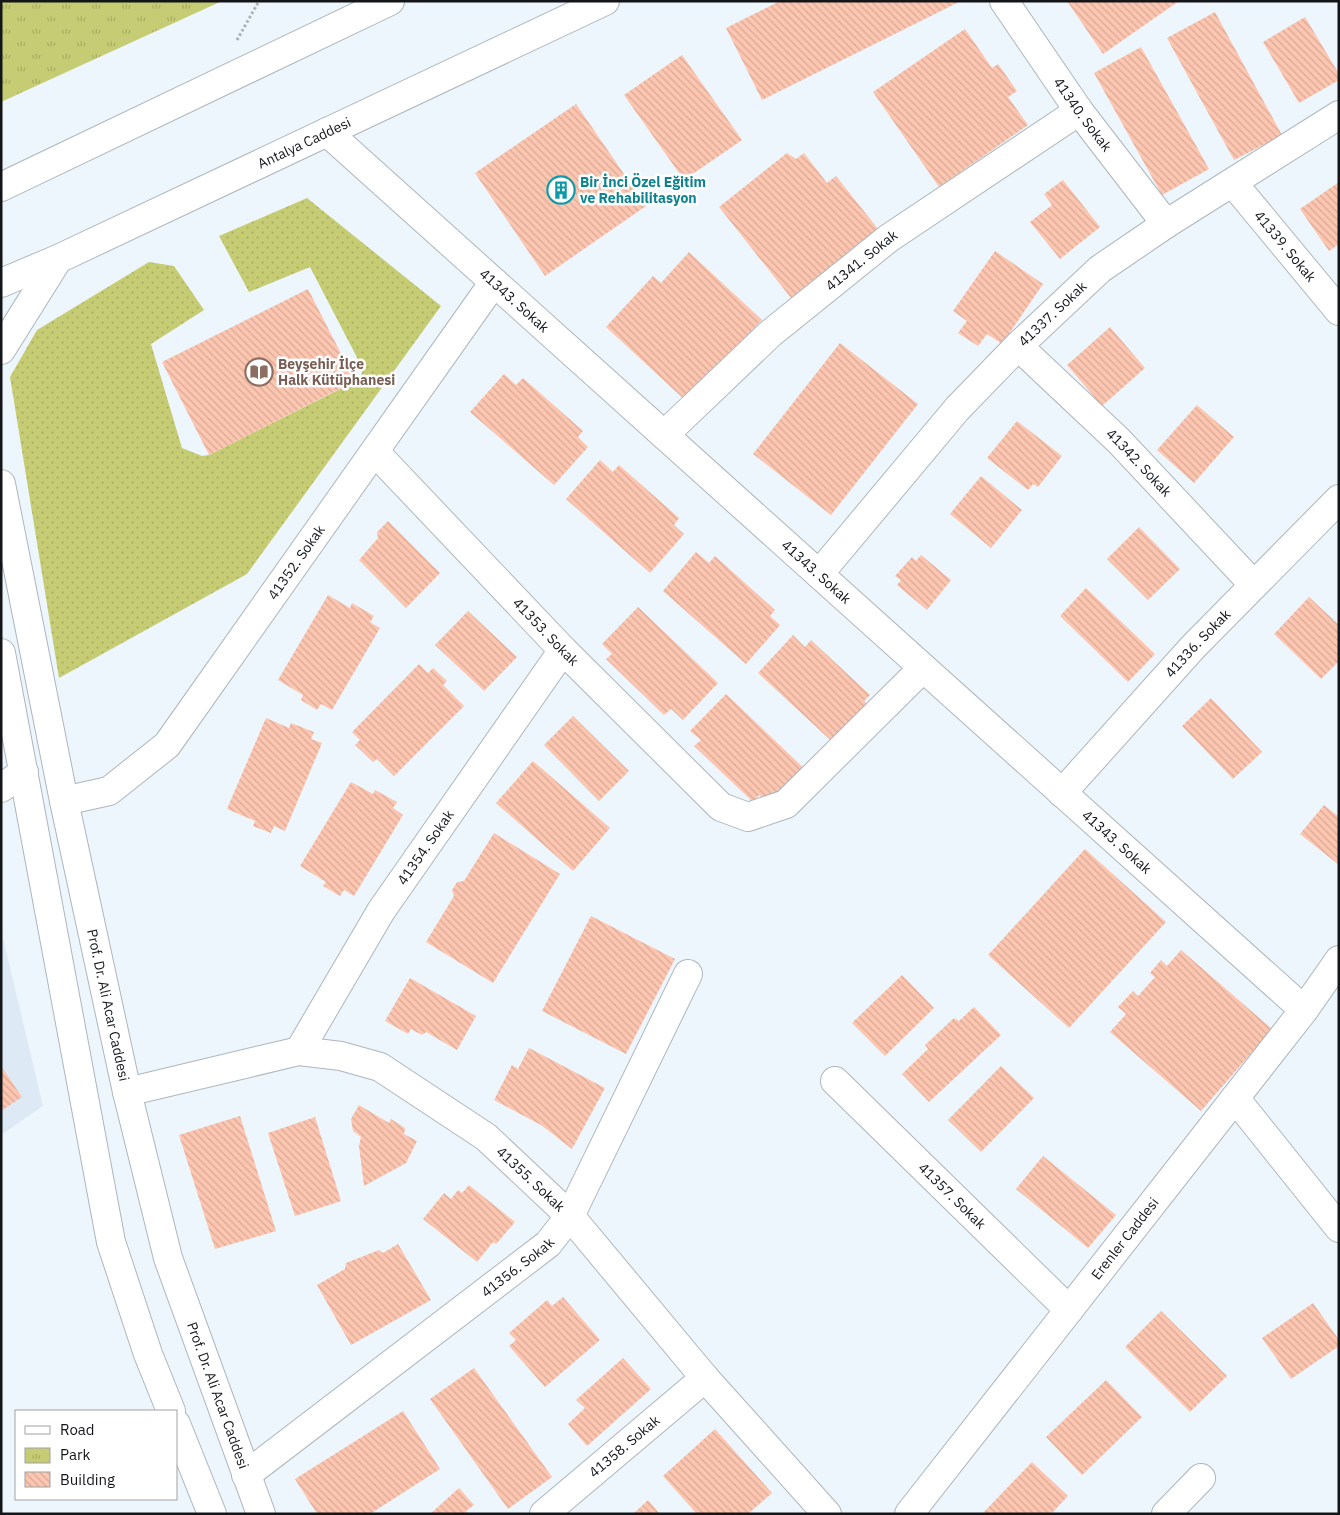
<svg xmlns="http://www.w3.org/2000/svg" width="1340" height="1515" viewBox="0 0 1340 1515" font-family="'IBM Plex Sans',sans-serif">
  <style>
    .built { fill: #ddeaf6 }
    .grass { fill: url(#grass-dots) }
    .park { fill: url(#park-tufts) }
    .building { fill: url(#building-back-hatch) }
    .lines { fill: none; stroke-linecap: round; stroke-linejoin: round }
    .minor-casing { stroke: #aeb5bc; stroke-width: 30 }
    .major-casing { stroke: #aeb5bc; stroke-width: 30 }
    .path { stroke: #abb1b7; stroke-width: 3; stroke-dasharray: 2.5 2.5; stroke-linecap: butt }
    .minor { stroke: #fff; stroke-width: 28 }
    .major { stroke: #fff; stroke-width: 28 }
    .labels { text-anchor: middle; stroke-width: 5; stroke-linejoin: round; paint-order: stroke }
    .street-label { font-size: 14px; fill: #131518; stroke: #fff }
    .culture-label { font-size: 14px; font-weight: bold; fill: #0d838f; stroke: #fff; text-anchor: start }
    .education-label { font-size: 14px; font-weight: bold; fill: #785e54; stroke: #fff; text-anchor: start }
  </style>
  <defs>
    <pattern id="grass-dots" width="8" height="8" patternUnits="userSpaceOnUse" patternTransform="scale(1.25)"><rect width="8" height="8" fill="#c6cc73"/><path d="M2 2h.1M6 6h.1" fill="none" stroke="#a9ae63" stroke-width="1.8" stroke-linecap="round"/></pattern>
    <pattern id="park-tufts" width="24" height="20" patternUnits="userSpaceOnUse" patternTransform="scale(1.25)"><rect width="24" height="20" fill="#c6cc73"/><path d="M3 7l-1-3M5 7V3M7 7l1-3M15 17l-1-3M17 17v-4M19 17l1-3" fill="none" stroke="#a9ae63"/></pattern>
    <pattern id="building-back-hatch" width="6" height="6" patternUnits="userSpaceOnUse" patternTransform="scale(1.25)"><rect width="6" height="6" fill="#fdc6b0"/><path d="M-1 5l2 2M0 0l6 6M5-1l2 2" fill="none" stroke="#d8a997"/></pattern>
  </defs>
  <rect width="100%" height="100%" fill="#eef6fd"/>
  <polygon class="built" points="1,930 43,1106 1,1135"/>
  <polygon class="grass" points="307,198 441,306 247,574 59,678 10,377 37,330 149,262 174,266 204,310 151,344 182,448 202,456 209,455 360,379 363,369 310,267 249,292 219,236"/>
  <polygon class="park" points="1,1 222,1 1,102"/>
  <g class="building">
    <polygon points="780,1 961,1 762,100 726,28"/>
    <polygon points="1067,1 1179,1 1103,54"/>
    <polygon points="1215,12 1282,135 1234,160 1167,38"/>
    <polygon points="1305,17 1339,74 1339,80 1299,103 1263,42"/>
    <polygon points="965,29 992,68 998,64 1017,91 1008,97 1028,125 939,187 873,92"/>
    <polygon points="1141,47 1209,169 1162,195 1094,73"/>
    <polygon points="682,55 742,140 684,180 624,95"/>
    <polygon points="576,104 646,206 545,276 475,173"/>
    <polygon points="787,153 796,159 804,153 827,183 836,176 878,229 791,298 719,207"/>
    <polygon points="1063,180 1100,227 1060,259 1030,222 1052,205 1044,194"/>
    <polygon points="1339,182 1339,244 1329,251 1300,209"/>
    <polygon points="995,251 1043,284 1002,344 987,334 978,346 958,333 967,321 953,311"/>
    <polygon points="689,252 762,320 686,401 606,327 653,276 661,283"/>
    <polygon points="308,289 355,381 209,455 162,362"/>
    <polygon points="1110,327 1145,368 1102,406 1067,365"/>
    <polygon points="840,343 918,404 831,515 753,454"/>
    <polygon points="504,374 516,385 523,378 583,431 578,437 588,447 554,485 470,412"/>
    <polygon points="1197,405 1234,437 1194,483 1157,450"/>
    <polygon points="1017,421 1062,456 1038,487 1033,484 1028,490 987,458"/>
    <polygon points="600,460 613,472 619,465 679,518 674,525 684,534 650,573 566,499"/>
    <polygon points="981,476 1022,510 991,548 950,514"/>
    <polygon points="388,521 440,573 406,608 359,560 378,538 377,532"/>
    <polygon points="1139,527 1180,569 1148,600 1107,559"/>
    <polygon points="696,552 709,563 715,556 775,610 770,616 780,625 746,664 663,591"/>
    <polygon points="921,555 951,580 927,610 897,585 901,580 895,576 912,557 916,561"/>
    <polygon points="1086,588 1155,654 1128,682 1060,616"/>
    <polygon points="328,595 350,608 352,603 374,616 370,622 380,628 332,710 321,704 317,710 301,700 303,695 278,680"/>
    <polygon points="1309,597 1339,625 1339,661 1321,679 1274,634"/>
    <polygon points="638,607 718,683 683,720 671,709 664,715 606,659 612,654 602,644"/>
    <polygon points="468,611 517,657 484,691 435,645"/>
    <polygon points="793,635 805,647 811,640 870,695 864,701 875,710 839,748 758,673"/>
    <polygon points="419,664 428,673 433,668 447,681 443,685 464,706 394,776 377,759 373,762 355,745 360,740 352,732"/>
    <polygon points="726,694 807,771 771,807 759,795 753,802 694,746 701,740 690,731"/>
    <polygon points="1211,698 1262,752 1233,779 1182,726"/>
    <polygon points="573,716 629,771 599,801 544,745"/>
    <polygon points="266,718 289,728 291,723 314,732 311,739 322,743 285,831 274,826 271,833 253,826 255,821 227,809"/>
    <polygon points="533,761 610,828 573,871 496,803"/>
    <polygon points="351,782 373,794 375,790 397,802 393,808 403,815 354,896 344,890 340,896 323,886 326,882 300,866"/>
    <polygon points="1324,805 1339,817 1339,865 1300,834"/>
    <polygon points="494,833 560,874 493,983 426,942 454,896 452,890 457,882 464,881"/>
    <polygon points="1085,849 1166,922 1069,1028 988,955"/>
    <polygon points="591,916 675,959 626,1054 542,1011"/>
    <polygon points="1181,950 1272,1029 1201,1111 1110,1032 1126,1014 1118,1007 1133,991 1138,996 1155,977 1150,973 1161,960 1167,966"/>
    <polygon points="902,975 934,1008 885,1056 852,1023"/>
    <polygon points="410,978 476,1016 457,1050 426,1032 422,1035 411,1029 408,1034 385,1021"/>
    <polygon points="974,1007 1001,1035 929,1102 902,1074 928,1049 925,1045 954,1018 959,1021"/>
    <polygon points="529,1048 605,1088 572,1149 541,1125 494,1100 512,1065 518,1069"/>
    <polygon points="1,1066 22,1097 1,1111"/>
    <polygon points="1001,1066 1034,1098 981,1152 948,1120"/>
    <polygon points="359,1105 389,1123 391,1119 405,1128 404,1134 417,1141 406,1163 364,1186 359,1146 361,1137 353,1131 351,1119"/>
    <polygon points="240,1116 276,1231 215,1249 179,1135"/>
    <polygon points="315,1117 341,1201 295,1216 268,1133"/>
    <polygon points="1043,1156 1116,1215 1088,1248 1016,1189"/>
    <polygon points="469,1185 515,1222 496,1244 493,1242 477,1262 423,1219 444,1193 451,1199 458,1190 462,1193"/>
    <polygon points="398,1244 431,1300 351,1345 317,1285 345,1269 346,1263 379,1250 383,1253"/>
    <polygon points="563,1297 600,1340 545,1387 509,1346 516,1340 509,1333 547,1300 552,1306"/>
    <polygon points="1313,1303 1339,1340 1339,1346 1291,1379 1262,1338"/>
    <polygon points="1161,1311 1227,1376 1190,1412 1125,1347"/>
    <polygon points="623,1358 651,1389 587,1446 568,1424 585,1408 576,1400"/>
    <polygon points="474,1368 552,1477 508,1509 430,1399"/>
    <polygon points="1106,1380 1142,1417 1082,1475 1046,1437"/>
    <polygon points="403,1411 440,1469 370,1514 317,1514 295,1479"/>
    <polygon points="715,1429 772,1493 748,1514 697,1514 663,1476"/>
    <polygon points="1032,1462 1068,1496 1051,1514 982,1514"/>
    <polygon points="459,1488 474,1505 466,1511 469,1514 430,1514"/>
    <polygon points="648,1500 660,1514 633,1514"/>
  </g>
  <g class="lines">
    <g class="minor-casing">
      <g id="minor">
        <path id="s1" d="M 1004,1 L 1079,111 L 1166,224"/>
        <path id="s2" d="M 327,132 L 1304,1010"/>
        <path id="s3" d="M 1233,183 L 1339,311"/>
        <path id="s4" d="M 1018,346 L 1119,441 L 1254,585"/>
        <polyline points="1,350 58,259"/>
        <path id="s5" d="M 664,435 L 771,333 L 889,238 L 1079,111"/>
        <path id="s6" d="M 375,452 L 563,650 L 721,807 L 748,817 L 786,804 L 923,668"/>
        <path id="s7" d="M 819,574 L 957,409 L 1018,346 L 1100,269 L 1166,224 L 1339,115"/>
        <polyline points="1,788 24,772"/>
        <path id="s8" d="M 1062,793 L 1193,647 L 1339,499"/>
        <path id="s9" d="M 64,801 L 109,791 L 167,745 L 494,282"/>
        <path id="s10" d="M 299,1051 L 381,911 L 563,650"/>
        <path id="s11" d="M 835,1081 L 1069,1310"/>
        <path id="s12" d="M 127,1092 L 299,1051 L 341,1056 L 380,1067 L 486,1137 L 570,1216 L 705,1378 L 827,1514"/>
        <polyline points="1235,1098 1339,1228"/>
        <path id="s13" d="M 246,1475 L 548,1244 L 570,1216 L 688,974"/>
        <path id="s14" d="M 544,1514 L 705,1378"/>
        <polyline points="1166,1514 1201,1478"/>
      </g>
    </g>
    <g class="major-casing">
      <g id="major">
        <polyline points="1,187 390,1"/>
        <path id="s15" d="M 1,283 L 58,259 L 605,1"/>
        <path id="s16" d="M 1,484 L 64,801 L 127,1092 L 168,1258 L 261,1514"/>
        <polyline points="1,653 111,1242 148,1354 171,1411"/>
        <polyline points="176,1424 212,1514"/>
        <path id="s17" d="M 909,1514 L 1304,1010 L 1339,960"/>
      </g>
    </g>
    <polyline class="path" points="237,40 259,1"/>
    <use href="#minor" class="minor"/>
    <use href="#major" class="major"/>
  </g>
  <defs>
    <g id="building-ring" transform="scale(1.4375)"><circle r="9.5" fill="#fff" stroke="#0f9aa8" stroke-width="1.5"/><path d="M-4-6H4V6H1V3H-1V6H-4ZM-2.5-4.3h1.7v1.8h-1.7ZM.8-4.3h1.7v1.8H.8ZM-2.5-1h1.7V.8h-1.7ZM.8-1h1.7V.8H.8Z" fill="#0f9aa8"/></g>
    <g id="library-ring" transform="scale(1.4375)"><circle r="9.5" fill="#fff" stroke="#8d6e63" stroke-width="1.5"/><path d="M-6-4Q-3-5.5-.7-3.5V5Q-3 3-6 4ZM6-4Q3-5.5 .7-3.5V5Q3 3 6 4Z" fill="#8d6e63"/></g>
  </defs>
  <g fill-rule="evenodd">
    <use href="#building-ring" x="561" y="190"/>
    <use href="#library-ring" x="259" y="372"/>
  </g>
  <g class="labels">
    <g class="street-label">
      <text dy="5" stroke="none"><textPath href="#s1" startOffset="138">41340. Sokak</textPath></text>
      <text dy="5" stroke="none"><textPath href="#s15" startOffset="334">Antalya Caddesi</textPath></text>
      <text dy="5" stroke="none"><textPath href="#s3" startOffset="82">41339. Sokak</textPath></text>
      <text dy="5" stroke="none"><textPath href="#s5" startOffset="264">41341. Sokak</textPath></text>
      <text dy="5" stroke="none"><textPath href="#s2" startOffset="252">41343. Sokak</textPath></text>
      <text dy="5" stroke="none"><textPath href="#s7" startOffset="350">41337. Sokak</textPath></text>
      <text dy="5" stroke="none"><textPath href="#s4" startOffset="168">41342. Sokak</textPath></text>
      <text dy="5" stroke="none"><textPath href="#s9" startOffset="344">41352. Sokak</textPath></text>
      <text dy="5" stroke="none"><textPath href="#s2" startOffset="658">41343. Sokak</textPath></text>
      <text dy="5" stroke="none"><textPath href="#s6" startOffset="248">41353. Sokak</textPath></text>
      <text dy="5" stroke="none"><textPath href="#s8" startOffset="202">41336. Sokak</textPath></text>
      <text dy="5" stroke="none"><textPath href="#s2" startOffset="1062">41343. Sokak</textPath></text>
      <text dy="5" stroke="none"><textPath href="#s10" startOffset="240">41354. Sokak</textPath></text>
      <text dy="5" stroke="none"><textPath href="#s16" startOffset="532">Prof. Dr. Ali Acar Caddesi</textPath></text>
      <text dy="5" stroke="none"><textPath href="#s12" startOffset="448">41355. Sokak</textPath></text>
      <text dy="5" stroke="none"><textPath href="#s11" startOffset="164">41357. Sokak</textPath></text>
      <text dy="5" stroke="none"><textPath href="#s17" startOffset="350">Erenler Caddesi</textPath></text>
      <text dy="5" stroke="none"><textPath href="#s13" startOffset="342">41356. Sokak</textPath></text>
      <text dy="5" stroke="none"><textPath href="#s16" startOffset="938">Prof. Dr. Ali Acar Caddesi</textPath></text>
      <text dy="5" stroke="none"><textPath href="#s14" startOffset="105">41358. Sokak</textPath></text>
    </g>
    <g class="culture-label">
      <text x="580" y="187">Bir İnci Özel Eğitim<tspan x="580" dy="16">ve Rehabilitasyon</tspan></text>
    </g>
    <g class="education-label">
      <text x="278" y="369">Beyşehir İlçe<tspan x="278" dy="16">Halk Kütüphanesi</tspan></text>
    </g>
  </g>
  <rect width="1340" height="1515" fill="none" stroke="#131518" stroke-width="5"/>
  <rect x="15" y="1410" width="162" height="90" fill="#ffffff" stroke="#a1a1a3"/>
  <rect x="25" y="1426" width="25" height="8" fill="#ffffff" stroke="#a1a1a3"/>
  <text x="60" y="1435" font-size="15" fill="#131518">Road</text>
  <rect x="25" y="1448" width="25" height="15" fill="url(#park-tufts)" stroke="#a1a1a3"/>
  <text x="60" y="1460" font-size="15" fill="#131518">Park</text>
  <rect x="25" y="1472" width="25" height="15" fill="url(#building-back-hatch)" stroke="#a1a1a3"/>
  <text x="60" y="1485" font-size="15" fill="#131518">Building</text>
</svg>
